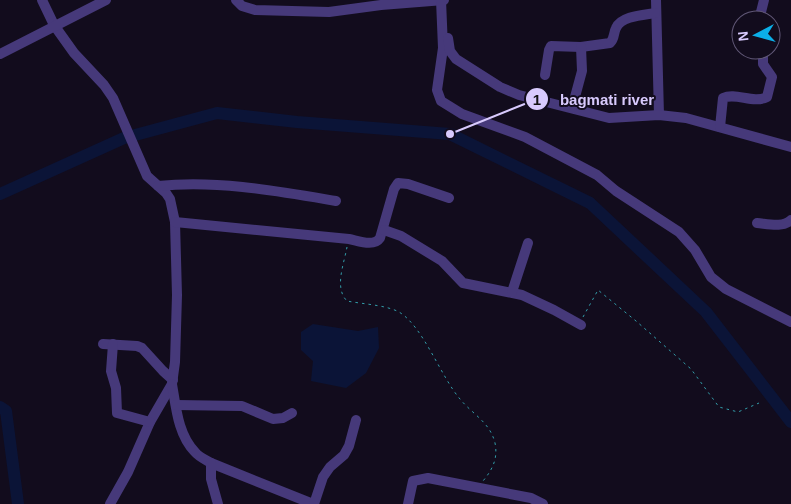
<svg xmlns="http://www.w3.org/2000/svg" width="791" height="504" viewBox="0 0 791 504" font-family="Helvetica,sans-serif">
  <style>
    .water { fill: #0b1437 }
    .lines { fill: none; stroke-linecap: round; stroke-linejoin: round }
    .river { stroke: #0b1437; stroke-width: 12 }
    .path { stroke: #329da9; stroke-width: 1; stroke-dasharray: 2.5 4; stroke-linecap: butt }
    .minor { stroke: #46397a; stroke-width: 10 }
    .leader { fill: none; stroke: #d8cafd; stroke-width: 2 }
    .callout-dot { fill: #d8cafd; stroke: #120c1d; stroke-width: 2 }
    .mark-label { font-size: 15px; text-anchor: middle; font-weight: bold; fill: #111 }
    .callout-label { font-size: 15px; text-anchor: middle; font-weight: bold; fill: #d8cafd; stroke: #120c1d; stroke-width: 4; stroke-linejoin: round; paint-order: stroke }
  </style>
  <rect width="100%" height="100%" fill="#120c1d"/>
  <polygon class="water" points="313,324 358,331 378,327 379,348 366,373 346,388 311,381 313,361 301,350 301,332"/>
  <g class="lines">
    <g class="river">
      <polyline points="0,194 124,138 217,113 297,122 450,134 590,203 706,312 791,422"/>
      <polyline points="0,407 6,411 18,504"/>
    </g>
    <g class="path">
      <path d="M 347,247 C 344,264 334,288 347,301 C 362,304 386,305 399,312 C 423,326 441,377 460,399 C 472,414 490,422 495,443 C 498,458 493,469 483,481"/>
      <polyline points="583,317 598,290 636,321 691,369 719,407 738,412 759,403"/>
    </g>
    <g class="minor">
      <polyline points="42,0 54,25 74,53 104,85 113,98 147,176 166,193 170,199 175,222 177,295 175,362 172,384 150,422 128,472 110,504"/>
      <polyline points="236,0 242,6 255,10 329,12 381,5 444,0"/>
      <polyline points="441,0 443,48 437,90 441,101 462,114 525,137 597,175 616,191 679,232 695,250 711,277 726,289 791,322"/>
      <polyline points="656,0 659,115"/>
      <polyline points="759,20 764,0"/>
      <polyline points="448,38 450,51 456,59 500,87 519,95 609,118 659,115 686,118 791,147"/>
      <polyline points="0,54 106,0"/>
      <path d="M 545,75 L 549,50 L 551,46 L 581,47 L 610,43 C 615,38 613,34 616,28 C 621,16 644,15 655,13"/>
      <polyline points="572,108 582,71 581,47"/>
      <path d="M 720,127 L 723,98 C 736,92 753,104 767,97 L 772,77 L 763,64 L 763,50"/>
      <path d="M 158,186 C 218,180 277,191 336,201"/>
      <path d="M 175,222 L 349,239 C 359,241 374,247 380,238 L 394,189 L 398,183 L 408,184 L 449,198"/>
      <path d="M 757,223 C 768,224 783,228 791,220"/>
      <polyline points="384,230 401,236 442,261 463,283 522,295 554,310 581,325"/>
      <polyline points="512,292 528,243"/>
      <polyline points="103,344 137,346 142,348 163,371 173,380"/>
      <polyline points="113,344 111,371 116,388 117,413 150,422"/>
      <path d="M 172,384 C 176,407 178,435 195,452 C 199,457 206,460 211,463 L 313,504"/>
      <polyline points="176,405 242,406 273,419 283,418 292,413"/>
      <polyline points="211,463 211,479 218,504"/>
      <polyline points="314,504 323,477 330,467 344,455 349,446 356,420"/>
      <polyline points="408,504 413,481 428,478 531,498 543,504"/>
    </g>
  </g>
  <path class="leader" d="M450 134L537 99"/>
  <g class="callout-dot">
    <circle cx="450" cy="134" r="5"/>
    <circle cx="537" cy="99" r="12"/>
  </g>
  <g class="mark-label">
    <text x="537" y="105">1</text>
  </g>
  <g class="callout-label">
    <text x="607" y="105">bagmati river</text>
  </g>
  <g transform="translate(756 35) rotate(264)"><circle r="24" fill="#120c1d" stroke="#615877"/>
  <path d="M0-4L9 19L0 12L-9 19Z" fill="#0bafe8"/>
  <text y="-8" font-size="14" font-weight="bold" text-anchor="middle" fill="#d8cafd">N</text>
  </g>
</svg>
